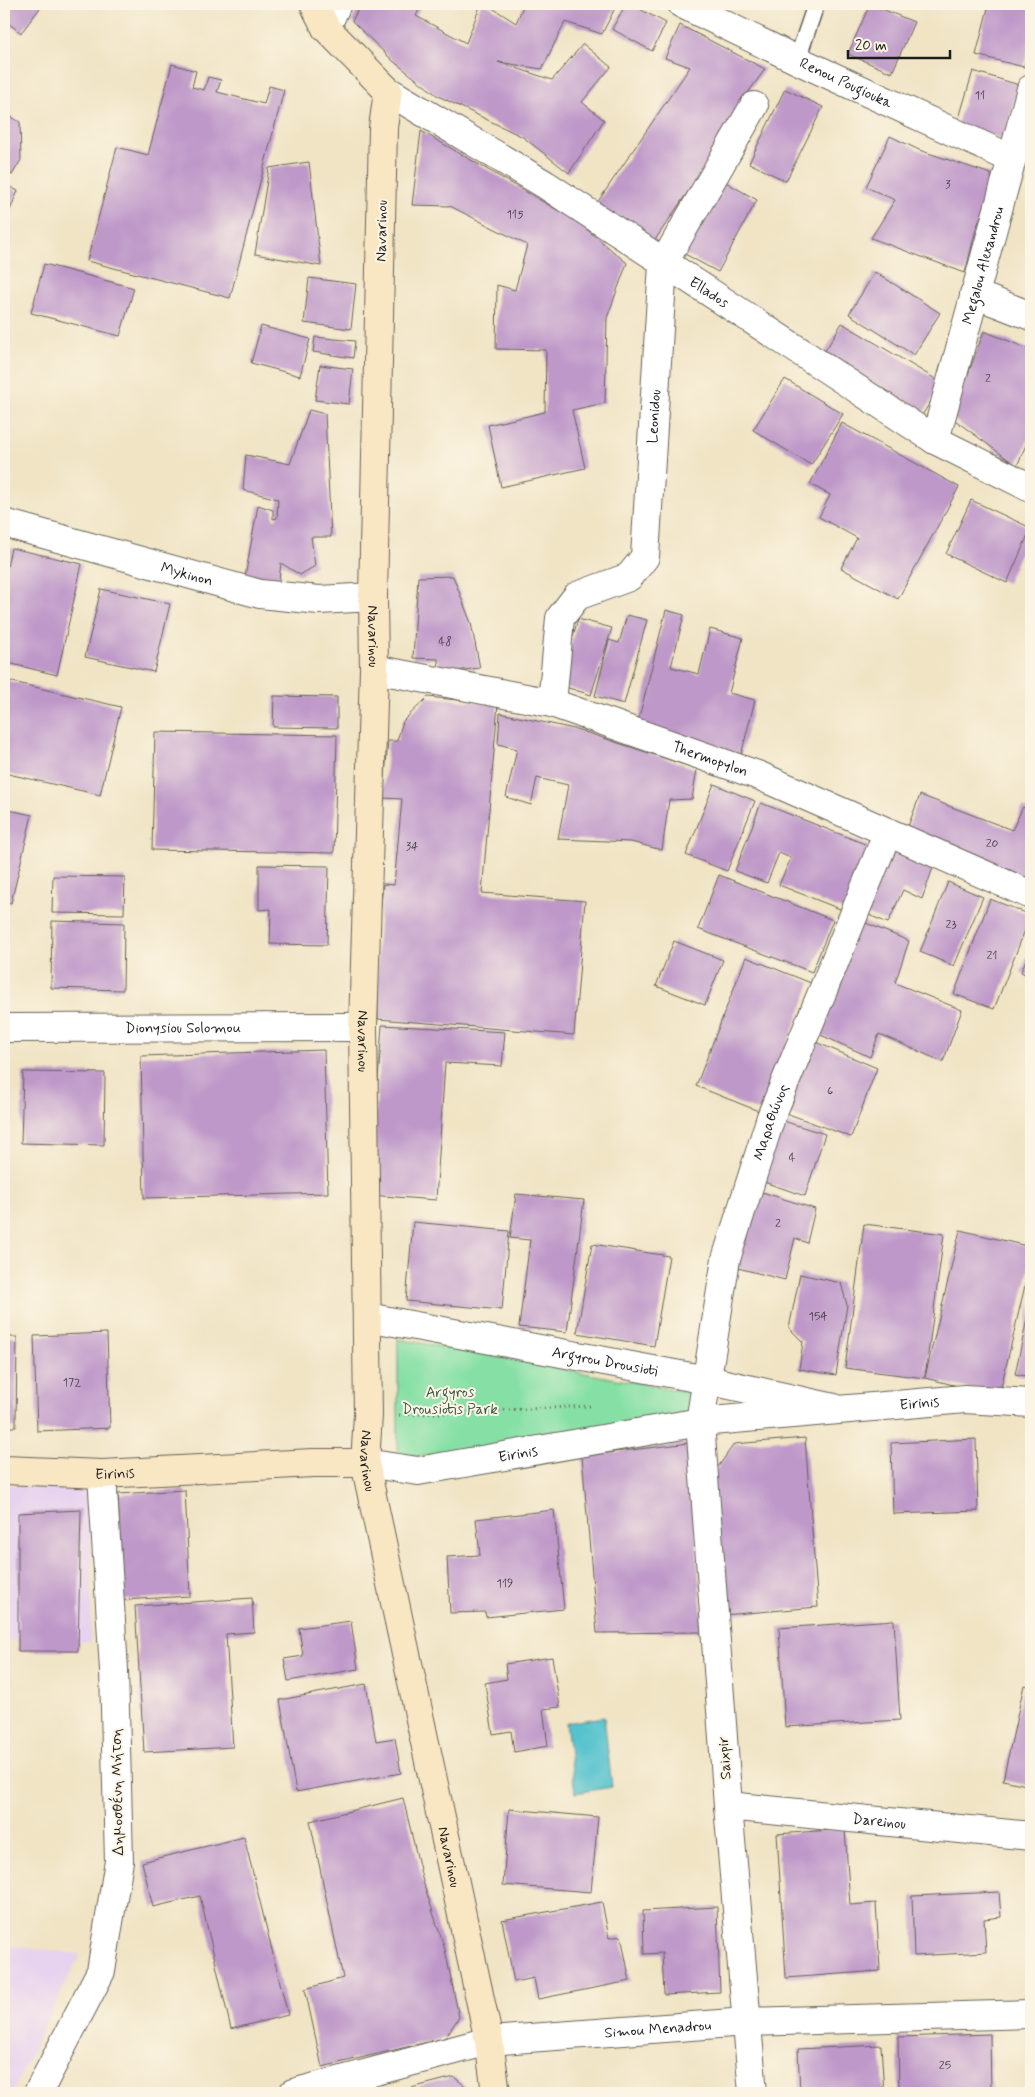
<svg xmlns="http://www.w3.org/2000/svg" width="1035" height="2097" viewBox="0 0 1035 2097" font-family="Mynerve,sans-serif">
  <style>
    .built { fill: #e7d2ef }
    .green { fill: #86e0a5; stroke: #517e60 }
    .water { fill: #55c2ce; stroke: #386f75 }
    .building { fill: #be98c9 }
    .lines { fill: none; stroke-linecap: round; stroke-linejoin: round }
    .service-casing { stroke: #666257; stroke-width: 19 }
    .minor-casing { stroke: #666257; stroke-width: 30 }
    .tertiary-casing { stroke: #666257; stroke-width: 30 }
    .secondary-casing { stroke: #666257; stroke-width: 30 }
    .path { stroke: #666257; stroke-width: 3; stroke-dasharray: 1 4; stroke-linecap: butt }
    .service { stroke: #fff; stroke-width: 16 }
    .minor { stroke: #fff; stroke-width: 28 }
    .tertiary { stroke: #fff; stroke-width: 28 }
    .secondary { stroke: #f9e7c3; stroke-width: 28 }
    .labels { text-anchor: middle; stroke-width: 4; stroke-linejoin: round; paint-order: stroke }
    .number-label { font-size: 12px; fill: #443b47 }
    .street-label { font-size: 15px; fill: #1c1c1c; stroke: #fcf5e5 }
    .park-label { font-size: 15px; fill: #3c5745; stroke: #fcf5e5 }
  </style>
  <rect width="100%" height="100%" fill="#fcf5e5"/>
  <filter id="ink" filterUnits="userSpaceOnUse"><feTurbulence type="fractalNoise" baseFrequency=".02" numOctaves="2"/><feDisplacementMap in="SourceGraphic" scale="10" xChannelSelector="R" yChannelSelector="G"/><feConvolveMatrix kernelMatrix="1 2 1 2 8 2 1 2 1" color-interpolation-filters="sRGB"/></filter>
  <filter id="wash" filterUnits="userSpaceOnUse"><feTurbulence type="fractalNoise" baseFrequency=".0096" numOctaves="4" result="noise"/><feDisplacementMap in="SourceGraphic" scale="20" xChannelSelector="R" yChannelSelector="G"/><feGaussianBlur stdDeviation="1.12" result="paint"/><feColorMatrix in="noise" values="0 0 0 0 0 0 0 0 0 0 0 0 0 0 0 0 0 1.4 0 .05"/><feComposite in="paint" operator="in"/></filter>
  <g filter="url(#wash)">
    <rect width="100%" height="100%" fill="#f0e4c5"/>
    <g class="built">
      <polygon points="4,1485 92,1485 91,1642 4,1641"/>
      <polygon points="4,1945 80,1954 12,2093 4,2093"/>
    </g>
    <polygon class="green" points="398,1339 692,1393 692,1417 398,1460"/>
    <polygon class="water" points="604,1717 612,1787 575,1793 566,1723"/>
    <g id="blocks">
      <g class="building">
        <polygon points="4,4 43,4 21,33 4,20"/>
        <polygon points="361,4 422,4 416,16 466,43 481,4 486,4 516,23 524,4 617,4 602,34 565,22 542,69 498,62 552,80 583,44 611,67 582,102 604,120 569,173 523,137 438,96 393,61 352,21"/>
        <polygon points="626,4 630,4 666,23 652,51 612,29"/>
        <polygon points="870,4 914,22 892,73 848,54"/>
        <polygon points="989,4 1031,4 1031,37 1024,67 976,55"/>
        <polygon points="680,25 765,69 738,107 715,152 653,243 595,206 690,67 665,58"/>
        <polygon points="172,64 196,71 192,87 204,90 208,77 221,80 217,92 264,104 269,86 284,90 230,298 87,261 117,147 148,155"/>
        <polygon points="973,71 1019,85 1003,139 957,125"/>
        <polygon points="785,89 823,107 786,181 749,163"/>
        <polygon points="4,113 20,122 21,160 12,175 4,171"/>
        <polygon points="421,131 578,222 627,263 607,318 605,403 572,410 585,468 501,487 488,425 545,412 546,350 496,349 497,285 515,290 527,245 450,206 412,205"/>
        <polygon points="890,136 919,150 991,174 992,187 976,229 965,273 871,238 895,200 866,187"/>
        <polygon points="309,162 321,266 255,254 269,168"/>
        <polygon points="722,180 757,200 718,272 681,252"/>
        <polygon points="4,184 18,191 4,224"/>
        <polygon points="44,264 134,288 120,336 31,313"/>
        <polygon points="875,272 940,313 914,355 849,314"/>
        <polygon points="309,278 356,284 351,329 304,323"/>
        <polygon points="842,323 942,383 921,417 822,356"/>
        <polygon points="261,326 310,339 300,376 251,363"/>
        <polygon points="984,331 1031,350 1031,433 1017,466 952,418"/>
        <polygon points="315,337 355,341 353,358 313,352"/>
        <polygon points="320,365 353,369 349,404 315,400"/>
        <polygon points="785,379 843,414 811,465 753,430"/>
        <polygon points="309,410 325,414 331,537 311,537 315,566 300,575 281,563 278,588 245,577 258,505 273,510 273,519 277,518 278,499 243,490 246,455 290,464"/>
        <polygon points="842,423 959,487 898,599 841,568 857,538 819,517 830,495 810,484"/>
        <polygon points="971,500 1031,528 1007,583 946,554"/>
        <polygon points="11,548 82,564 57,675 4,662 4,581"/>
        <polygon points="453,576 471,623 480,668 439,673 438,659 413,658 418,577"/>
        <polygon points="101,589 170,604 154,672 85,657"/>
        <polygon points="666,610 684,615 671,667 699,674 710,629 743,638 729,693 755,700 741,755 636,730"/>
        <polygon points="627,615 647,620 624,704 595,696 609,640 619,643"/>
        <polygon points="578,619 612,628 591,695 559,685"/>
        <polygon points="4,680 121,707 100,795 4,773"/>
        <polygon points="274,696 337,697 337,728 273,727"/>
        <polygon points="428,697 498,704 482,893 585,901 574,1035 378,1019 377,946 383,884 394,885 402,799 383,798 388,741 397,741 403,721"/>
        <polygon points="500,713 579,730 697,769 692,799 669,800 662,850 631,842 558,839 568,785 537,778 531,805 506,797 517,749 498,744"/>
        <polygon points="155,732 337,735 334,853 152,850"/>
        <polygon points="714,784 755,801 727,871 686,855"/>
        <polygon points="920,795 1012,830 1023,807 1031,811 1031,881 907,829"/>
        <polygon points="761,803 870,846 845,911 779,885 791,858 779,853 767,883 735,871"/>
        <polygon points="4,809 32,815 11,903 4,902"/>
        <polygon points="894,848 934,865 922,899 903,890 888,923 864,913"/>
        <polygon points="259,865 329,866 327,945 270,944 271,909 259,910"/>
        <polygon points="719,875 833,920 812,972 698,929"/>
        <polygon points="53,876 125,877 124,914 52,913"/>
        <polygon points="948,882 983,897 954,966 920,952"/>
        <polygon points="990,899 1031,915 994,1009 954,994"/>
        <polygon points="52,921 124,923 123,990 51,988"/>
        <polygon points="861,921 909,941 895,983 962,1010 943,1062 879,1034 870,1057 814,1032"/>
        <polygon points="674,941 723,960 705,1005 656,986"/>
        <polygon points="1031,947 1031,977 1021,972"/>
        <polygon points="746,957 811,983 761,1112 696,1086"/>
        <polygon points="382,1025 505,1032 502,1066 445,1063 436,1200 370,1195"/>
        <polygon points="813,1041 877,1068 851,1137 783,1112"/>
        <polygon points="324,1050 328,1193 144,1198 141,1056"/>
        <polygon points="23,1072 105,1073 104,1145 21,1143"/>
        <polygon points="780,1120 825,1134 805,1196 758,1180"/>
        <polygon points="756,1190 815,1209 807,1243 795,1238 785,1280 730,1266"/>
        <polygon points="516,1194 584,1200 567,1332 519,1327 530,1240 510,1238"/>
        <polygon points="413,1222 509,1231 502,1310 406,1301"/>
        <polygon points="864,1224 944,1234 925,1377 960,1230 1031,1247 1031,1260 999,1396 925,1378 845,1368"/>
        <polygon points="592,1244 669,1256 654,1346 577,1333"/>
        <polygon points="800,1274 841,1283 847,1305 836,1375 799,1369 803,1342 789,1328"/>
        <polygon points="1031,1301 1031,1377 1015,1374"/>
        <polygon points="107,1333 110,1428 37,1431 34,1336"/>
        <polygon points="4,1337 17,1337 16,1427 4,1427"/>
        <polygon points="805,1438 818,1607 723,1615 711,1477 734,1444"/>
        <polygon points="976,1439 978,1511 893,1514 891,1443"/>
        <polygon points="689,1443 703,1632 597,1633 582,1456"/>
        <polygon points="185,1490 190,1596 123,1600 118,1494"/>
        <polygon points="81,1510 78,1651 18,1651 18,1513"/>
        <polygon points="554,1510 564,1609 486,1617 485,1612 450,1613 447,1557 480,1555 476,1519"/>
        <polygon points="252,1598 254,1632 226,1634 233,1747 144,1752 135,1606"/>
        <polygon points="894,1620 900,1720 785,1727 779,1628"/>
        <polygon points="351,1621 358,1669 288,1681 284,1659 303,1656 299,1628"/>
        <polygon points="552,1657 560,1707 543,1709 548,1746 514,1752 511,1731 493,1734 485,1683 507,1679 505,1664"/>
        <polygon points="366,1684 376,1741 395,1738 401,1773 296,1792 280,1700"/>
        <polygon points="1024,1685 1031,1686 1031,1786 1003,1780"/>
        <polygon points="403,1798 422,1878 445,1950 459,2017 445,2038 322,2067 305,1989 343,1978 310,1821"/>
        <polygon points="509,1809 598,1817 591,1892 503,1885"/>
        <polygon points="845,1829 850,1905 876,1903 880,1971 786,1978 777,1834"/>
        <polygon points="244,1837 288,2015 231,2029 200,1896 153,1907 142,1862"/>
        <polygon points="999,1892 1001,1917 984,1919 986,1952 914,1956 912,1896"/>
        <polygon points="602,1902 609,1938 621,1936 630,1981 538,1999 534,1978 514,1982 502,1920"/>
        <polygon points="717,1907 720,1992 664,1995 662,1953 644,1954 643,1911"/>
        <polygon points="990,2034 991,2093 899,2093 898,2037"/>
        <polygon points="881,2045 884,2093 800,2093 798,2049"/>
        <polygon points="454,2077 474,2093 392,2093"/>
      </g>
    </g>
  </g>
  <g filter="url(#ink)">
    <use href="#blocks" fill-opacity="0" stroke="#666257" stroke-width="1"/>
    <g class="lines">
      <g class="service-casing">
        <polyline id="service" points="797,60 816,4"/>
      </g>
      <g class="minor-casing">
        <g id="minor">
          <path id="s1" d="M 682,4 L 797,60 L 1012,159"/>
          <polyline points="326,28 337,4"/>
          <polyline points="974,294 1031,316"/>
          <path id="s2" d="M 935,440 L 1031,89"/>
          <path id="s3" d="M 4,523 L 260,594 L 319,600 L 373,597"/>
          <path id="s4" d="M 374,669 L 552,703 L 760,776 L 1031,895"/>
          <path id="s5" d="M 552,703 L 560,618 L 577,596 L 629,577 L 645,557 L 663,264 L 754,106"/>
          <path id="s6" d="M 4,1028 L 363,1027"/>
          <path id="s7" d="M 367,1317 L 707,1380 L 834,1408"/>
          <path id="s8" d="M 728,1806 L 1031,1836"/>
          <polyline points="38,2093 101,1971 119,1861 114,1670 102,1474"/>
          <path id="s9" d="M 293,2093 L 489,2041 L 746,2022 L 1031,2014"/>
          <path id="s10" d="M 753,2093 L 728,1806 L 700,1422 L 726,1259 L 771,1117 L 887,834"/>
        </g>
      </g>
      <g class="tertiary-casing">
        <g id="tertiary">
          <path id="s11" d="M 388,91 L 546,185 L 935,440 L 1031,488"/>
          <path id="s12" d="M 365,1463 L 418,1471 L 700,1422 L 965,1399 L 1031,1403"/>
        </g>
      </g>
      <g class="secondary-casing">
        <g id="secondary">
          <path id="s13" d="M 314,4 L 326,28 L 388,91 L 383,128 L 373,597 L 374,669 L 363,1027 L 368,1415 L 365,1463 L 489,2041 L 496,2093"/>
          <path id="s14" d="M 4,1470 L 102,1474 L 313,1463 L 365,1463"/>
        </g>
      </g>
      <polyline class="path" points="399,1415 592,1406"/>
      <use href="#service" class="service"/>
      <use href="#minor" class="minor"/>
      <use href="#tertiary" class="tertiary"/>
      <use href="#secondary" class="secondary"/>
    </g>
  </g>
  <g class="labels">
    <g class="number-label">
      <text x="980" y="99">11</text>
      <text x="948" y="188">3</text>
      <text x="515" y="218">115</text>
      <text x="988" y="382">2</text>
      <text x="445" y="645">48</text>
      <text x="992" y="847">20</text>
      <text x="412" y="850">34</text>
      <text x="951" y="928">23</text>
      <text x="992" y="959">21</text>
      <text x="830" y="1094">6</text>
      <text x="792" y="1161">4</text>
      <text x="778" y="1227">2</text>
      <text x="818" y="1320">154</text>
      <text x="72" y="1386">172</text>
      <text x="505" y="1587">119</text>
      <text x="945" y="2069">25</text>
    </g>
    <g class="street-label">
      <text dy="5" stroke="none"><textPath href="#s1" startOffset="182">Renou Pougiouka</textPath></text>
      <text transform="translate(381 231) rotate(-89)" y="5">Navarinou</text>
      <text dy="5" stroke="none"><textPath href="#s2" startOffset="181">Megalou Alexandrou</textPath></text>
      <text dy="5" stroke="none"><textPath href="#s11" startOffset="379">Ellados</textPath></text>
      <text dy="5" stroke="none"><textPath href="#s5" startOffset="335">Leonidou</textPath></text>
      <text dy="5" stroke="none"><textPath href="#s3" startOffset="190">Mykinon</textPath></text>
      <text dy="5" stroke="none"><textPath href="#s13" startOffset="661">Navarinou</textPath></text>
      <text dy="5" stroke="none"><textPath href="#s4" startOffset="349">Thermopylon</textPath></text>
      <text dy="5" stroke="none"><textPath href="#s6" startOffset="179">Dionysiou Solomou</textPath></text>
      <text dy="5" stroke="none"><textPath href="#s13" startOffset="1066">Navarinou</textPath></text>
      <text dy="5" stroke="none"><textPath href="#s10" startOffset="982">Μαραθώνος</textPath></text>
      <text dy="5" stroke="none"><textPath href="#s7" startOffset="242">Argyrou Drousioti</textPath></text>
      <text dy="5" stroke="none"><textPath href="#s12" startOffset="560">Eirinis</textPath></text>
      <text dy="5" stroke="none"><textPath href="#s12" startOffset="155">Eirinis</textPath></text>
      <text dy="5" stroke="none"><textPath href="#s13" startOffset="1486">Navarinou</textPath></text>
      <text dy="5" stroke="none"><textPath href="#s14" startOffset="111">Eirinis</textPath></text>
      <text transform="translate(724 1758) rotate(-94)" y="5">Saixpir</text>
      <text transform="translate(117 1792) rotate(-91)" y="5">Δημοσθένη Μήτση</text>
      <text dy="5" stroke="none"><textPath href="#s8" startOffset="152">Dareinou</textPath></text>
      <text dy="5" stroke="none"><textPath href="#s13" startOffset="1891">Navarinou</textPath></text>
      <text dy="5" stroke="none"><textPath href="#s9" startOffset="372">Simou Menadrou</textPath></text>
    </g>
    <g class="park-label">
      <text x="450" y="1397">Argyros<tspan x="450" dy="17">Drousiotis Park</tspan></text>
    </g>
  </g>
  <rect width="1035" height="2097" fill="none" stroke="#fcf5e5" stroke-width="20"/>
  <path d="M848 50v8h102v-8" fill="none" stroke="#1c1c1c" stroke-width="2.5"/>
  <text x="855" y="50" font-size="15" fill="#1c1c1c" stroke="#fcf5e5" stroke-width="4" paint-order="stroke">20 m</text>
</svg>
